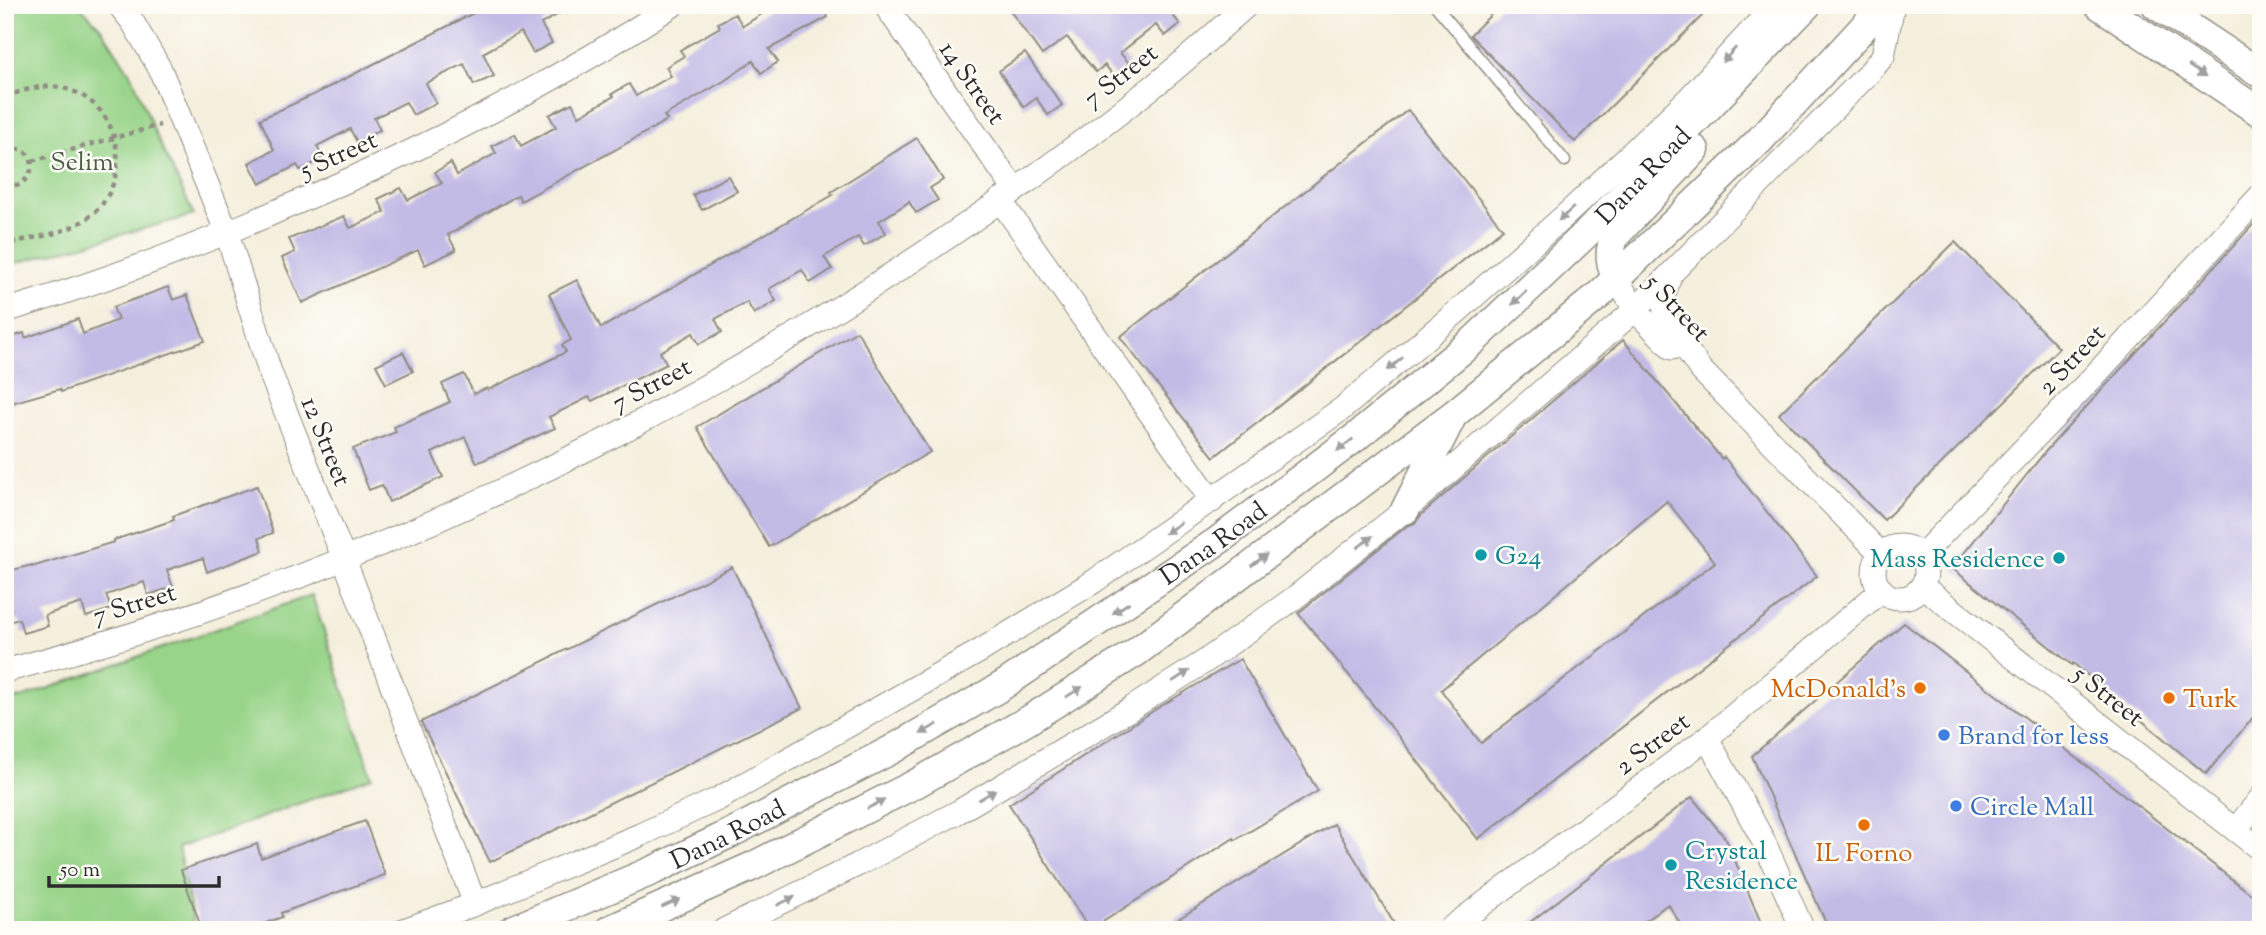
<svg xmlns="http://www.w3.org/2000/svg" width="2266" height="935" viewBox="0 0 2266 935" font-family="'Sorts Mill Goudy',serif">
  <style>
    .green { fill: #98d489; stroke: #62805a; stroke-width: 2 }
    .building { fill: #c2bbe6; fill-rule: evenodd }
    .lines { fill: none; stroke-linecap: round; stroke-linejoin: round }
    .service-casing { stroke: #908d84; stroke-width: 13 }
    .minor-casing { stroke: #908d84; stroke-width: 25 }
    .tertiary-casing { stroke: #908d84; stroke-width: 31 }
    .path { stroke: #908d84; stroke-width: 4.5; stroke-dasharray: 5 5; stroke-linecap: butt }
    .service { stroke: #fff; stroke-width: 10 }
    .minor { stroke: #fff; stroke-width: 23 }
    .tertiary { stroke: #fff; stroke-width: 28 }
    .oneway { fill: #a0a0a0 }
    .culture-dot { fill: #0f9aa8; stroke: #fdfcf7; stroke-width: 2.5 }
    .food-dot { fill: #e8710a; stroke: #fdfcf7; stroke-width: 2.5 }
    .shop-dot { fill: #3f7fe0; stroke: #fdfcf7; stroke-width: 2.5 }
    .labels { text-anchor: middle; stroke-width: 5; stroke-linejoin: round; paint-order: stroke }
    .street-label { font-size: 26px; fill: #2b2b2b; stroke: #fdfcf7 }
    .park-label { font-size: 26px; fill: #4c5e47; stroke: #fdfcf7 }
    .culture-label { font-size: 26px; fill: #0d838f; stroke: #fdfcf7; text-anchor: start }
    .food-label { font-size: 26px; fill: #c56008; stroke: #fdfcf7; text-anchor: end }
    .shop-label { font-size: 26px; fill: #366cbe; stroke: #fdfcf7; text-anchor: start }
  </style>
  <rect width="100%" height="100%" fill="#fdfcf7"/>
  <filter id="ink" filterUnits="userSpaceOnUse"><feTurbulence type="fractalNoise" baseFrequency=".0143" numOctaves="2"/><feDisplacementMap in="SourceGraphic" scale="14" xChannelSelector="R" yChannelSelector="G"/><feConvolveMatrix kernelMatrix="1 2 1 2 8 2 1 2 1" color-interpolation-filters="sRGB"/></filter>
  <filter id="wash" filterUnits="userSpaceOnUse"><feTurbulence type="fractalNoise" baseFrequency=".00686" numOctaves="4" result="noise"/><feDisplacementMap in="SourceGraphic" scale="28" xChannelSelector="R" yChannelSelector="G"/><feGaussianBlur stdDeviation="1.57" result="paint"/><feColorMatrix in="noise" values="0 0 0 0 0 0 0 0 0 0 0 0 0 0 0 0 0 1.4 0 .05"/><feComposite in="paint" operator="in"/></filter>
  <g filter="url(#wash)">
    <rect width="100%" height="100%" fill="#f5efdd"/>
    <g class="green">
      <polygon points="5,5 79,5 101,28 133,78 155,133 194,215 5,266"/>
      <polygon points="312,595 372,777 178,848 195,930 5,930 5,701 24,697"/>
    </g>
    <g id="blocks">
      <g class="building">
        <polygon points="489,5 575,5 541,24 552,43 533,53 521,32 483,53 494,76 474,85 464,64 426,83 436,103 413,115 406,102 374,118 380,130 357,142 350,129 317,146 323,159 300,170 297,165 260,184 249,163 274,150 260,119 315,94"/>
        <polygon points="776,5 822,5 828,17 769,49 778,62 761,73 753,61 724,81 664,116 667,120 615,150 521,201 518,195 448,235 456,250 425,265 418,250 302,303 282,258 295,252 289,239 344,216 350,228 385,212 378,199 401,188 408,200 442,183 435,172 451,163 457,175 496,153 492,146 515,134 521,146 556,127 549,115 572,103 579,116 614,96 612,94 629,84 636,96 671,76 666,67 684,56 680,50 720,27 718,23 735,14 743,26"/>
        <polygon points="1006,5 1180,5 1171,13 1180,24 1165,36 1156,25 1120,53 1129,63 1114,76 1105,65 1096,72 1067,37 1042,55"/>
        <polygon points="1501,5 1713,5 1575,142 1470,35"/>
        <polygon points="1025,53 1062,105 1048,115 1036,98 1024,107 999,71"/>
        <polygon points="1408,110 1503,229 1214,457 1120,337"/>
        <polygon points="917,138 943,180 930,188 938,200 916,213 909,202 879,221 886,233 864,246 858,237 824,257 832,269 810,283 802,270 769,289 776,301 754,314 747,302 715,319 722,332 699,344 693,333 660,352 667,364 592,401 589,397 549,417 555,428 477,463 465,437 432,453 443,477 389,502 382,485 369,490 353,449 396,432 394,427 450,402 442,384 464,374 474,394 487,388 488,390 566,352 562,345 571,340 549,294 577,280 601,328 833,195 831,192"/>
        <polygon points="728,176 737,191 702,210 693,195"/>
        <polygon points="2261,216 2261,708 2206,774 2073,663 2072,665 1952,568 2045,452"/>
        <polygon points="1955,242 2059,348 1884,520 1779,414"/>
        <polygon points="168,287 173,300 187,295 205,341 61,392 60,389 5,405 5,339 24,333 25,338 78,319 83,334 118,320 113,307"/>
        <polygon points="857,331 930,452 769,547 697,427"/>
        <path d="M 1623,340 L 1722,459 L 1724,457 L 1817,576 L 1478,839 L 1392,728 L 1298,613 L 1407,526 L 1415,523 L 1422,514 ZM 1667,501 L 1715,562 L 1481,743 L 1441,690 Z"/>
        <polygon points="403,352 413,371 386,384 376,365"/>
        <polygon points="257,486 273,533 259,538 263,551 207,572 203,558 167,570 173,587 148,595 144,582 106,595 111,609 86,617 82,603 45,615 48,626 23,633 19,619 5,623 5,572 32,565 32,567 114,542 114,540 174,520 173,516"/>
        <polygon points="732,567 802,708 490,862 421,722"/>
        <polygon points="1904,623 2261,902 2261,930 1829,930 1752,756"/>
        <polygon points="1240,659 1318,791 1235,840 1234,838 1090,930 1009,804 1161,706"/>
        <polygon points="1692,797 1726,839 1764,930 1684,930 1668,904 1633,930 1520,930"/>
        <polygon points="365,821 385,875 281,913 282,917 246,930 202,930 181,870 257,844 261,858"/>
        <polygon points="1334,824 1398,930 1160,930"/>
      </g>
    </g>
  </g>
  <g filter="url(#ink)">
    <use href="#blocks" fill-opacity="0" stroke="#908d84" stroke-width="2"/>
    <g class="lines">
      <g class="service-casing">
        <polyline id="service" points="1435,5 1565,161"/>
      </g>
      <g class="minor-casing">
        <g id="minor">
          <polyline points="119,5 132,21 160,69 227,233 270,372 344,559 475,904"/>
          <polyline points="885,5 1015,190"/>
          <polyline points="1000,200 1212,501"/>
          <polyline points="1670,276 1663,297 1666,319 1700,369 1881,554"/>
          <polyline points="1617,279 1635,310 1672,348"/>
          <path d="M 5,311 C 105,281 203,244 298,202 C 428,147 555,83 673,5"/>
          <circle cx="1900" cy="572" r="26"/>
          <polyline points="1921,556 2095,375 2261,195"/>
          <polyline points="1922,586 2261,850"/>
          <path d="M 5,671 C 424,561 816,354 1155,85 C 1187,60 1216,32 1247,5"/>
          <polyline points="1707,738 1763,840 1803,930"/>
          <polyline points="2236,829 2261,798"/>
          <polyline points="404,930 475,904 640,835 718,799 980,651 1093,582 1342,409 1459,310 1570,211 1689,98 1775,5"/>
          <polyline points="724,930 857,865 958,812 1127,711 1204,662 1293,599 1405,510 1635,310 1869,73 1883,56 1893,5"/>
          <polyline points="1448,930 1707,738 1882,590"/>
        </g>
      </g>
      <g class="tertiary-casing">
        <g id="tertiary">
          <polyline points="2099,5 2261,113"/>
          <polyline points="2156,5 2261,74"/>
          <path d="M 1617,279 C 1610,264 1608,252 1615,236 L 1695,150"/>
          <polyline points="1405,510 1451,419"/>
          <path id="s1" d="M 512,930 L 654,870 L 731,833 L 891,750 L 1002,686 L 1219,540 L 1356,437 L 1473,341 L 1587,233 L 1807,5"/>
          <polyline points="609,930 753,866 915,784 1027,721 1135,653 1454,414 1599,295 1759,141 1884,5"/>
        </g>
      </g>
      <g class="path">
        <path d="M 5,96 C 24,91 43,83 63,88 C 126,103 136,189 83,221 C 61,235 30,238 5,244"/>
        <path d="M 5,150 C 32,143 42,170 19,185 L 5,184"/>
        <polyline points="32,161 160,125"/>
      </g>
      <use href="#service" class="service"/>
      <use href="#minor" class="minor"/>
      <use href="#tertiary" class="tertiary"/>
    </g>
    <defs><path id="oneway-solid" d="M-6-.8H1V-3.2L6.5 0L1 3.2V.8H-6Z" transform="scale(1.75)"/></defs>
    <g class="oneway">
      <use href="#oneway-solid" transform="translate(1729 55) rotate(133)"/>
      <use href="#oneway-solid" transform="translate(2197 71) rotate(33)"/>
      <use href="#oneway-solid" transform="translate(1566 214) rotate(138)"/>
      <use href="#oneway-solid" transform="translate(1519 298) rotate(137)"/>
      <use href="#oneway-solid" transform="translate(1395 364) rotate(140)"/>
      <use href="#oneway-solid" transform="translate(1345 445) rotate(143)"/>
      <use href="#oneway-solid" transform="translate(1173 528) rotate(146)"/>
      <use href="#oneway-solid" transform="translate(1365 542) rotate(-38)"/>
      <use href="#oneway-solid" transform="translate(1259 560) rotate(-37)"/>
      <use href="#oneway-solid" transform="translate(1121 608) rotate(146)"/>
      <use href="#oneway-solid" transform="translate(1181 676) rotate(-33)"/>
      <use href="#oneway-solid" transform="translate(1074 692) rotate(-32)"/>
      <use href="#oneway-solid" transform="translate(929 729) rotate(150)"/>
      <use href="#oneway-solid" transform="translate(987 795) rotate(-31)"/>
      <use href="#oneway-solid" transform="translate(876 804) rotate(-27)"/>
      <use href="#oneway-solid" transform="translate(786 901) rotate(-26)"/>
      <use href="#oneway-solid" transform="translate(671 903) rotate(-24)"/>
    </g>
  </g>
  <g class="culture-dot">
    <circle cx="1481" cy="555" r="7"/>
    <circle cx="2059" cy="558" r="7"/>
    <circle cx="1671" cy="865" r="7"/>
  </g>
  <g class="food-dot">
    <circle cx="1920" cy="688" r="7"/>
    <circle cx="2169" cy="698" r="7"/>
    <circle cx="1864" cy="825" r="7"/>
  </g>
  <g class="shop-dot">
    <circle cx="1944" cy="735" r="7"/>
    <circle cx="1956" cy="806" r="7"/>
  </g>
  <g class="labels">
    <g class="street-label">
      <text transform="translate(1120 75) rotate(-38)" y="9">7 Street</text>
      <text transform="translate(973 82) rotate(55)" y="9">14 Street</text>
      <text transform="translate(338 154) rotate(-24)" y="9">5 Street</text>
      <text dy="9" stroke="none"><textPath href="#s1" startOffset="1370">Dana Road</textPath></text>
      <text transform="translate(1678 307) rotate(47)" y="9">5 Street</text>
      <text transform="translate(2071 359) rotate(-47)" y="9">2 Street</text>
      <text transform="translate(651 384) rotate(-28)" y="9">7 Street</text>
      <text transform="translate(327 441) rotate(68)" y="9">12 Street</text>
      <text dy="9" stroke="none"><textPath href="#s1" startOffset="803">Dana Road</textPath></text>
      <text transform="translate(134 603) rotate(-17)" y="9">7 Street</text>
      <text transform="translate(2109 695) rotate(38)" y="9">5 Street</text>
      <text transform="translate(1652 743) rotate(-37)" y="9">2 Street</text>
      <text dy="9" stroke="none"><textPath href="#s1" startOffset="236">Dana Road</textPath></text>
    </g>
    <g class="park-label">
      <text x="82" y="170">Selim</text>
    </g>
    <g class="culture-label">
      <text x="1495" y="564">G24</text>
      <text x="2045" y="567" text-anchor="end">Mass Residence</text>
      <text x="1685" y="859">Crystal<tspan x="1685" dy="30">Residence</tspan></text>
    </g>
    <g class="food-label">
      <text x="1906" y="697">McDonald's</text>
      <text x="2183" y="707" text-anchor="start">Turk</text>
      <text x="1864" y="861" text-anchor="middle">IL Forno</text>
    </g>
    <g class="shop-label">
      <text x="1958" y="744">Brand for less</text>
      <text x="1970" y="815">Circle Mall</text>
    </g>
  </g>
  <rect width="2266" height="935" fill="none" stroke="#fdfcf7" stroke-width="28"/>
  <path d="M49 876v10h170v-10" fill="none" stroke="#2b2b2b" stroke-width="3.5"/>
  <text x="60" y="876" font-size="21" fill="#2b2b2b" stroke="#fdfcf7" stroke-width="5" paint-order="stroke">50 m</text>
</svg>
